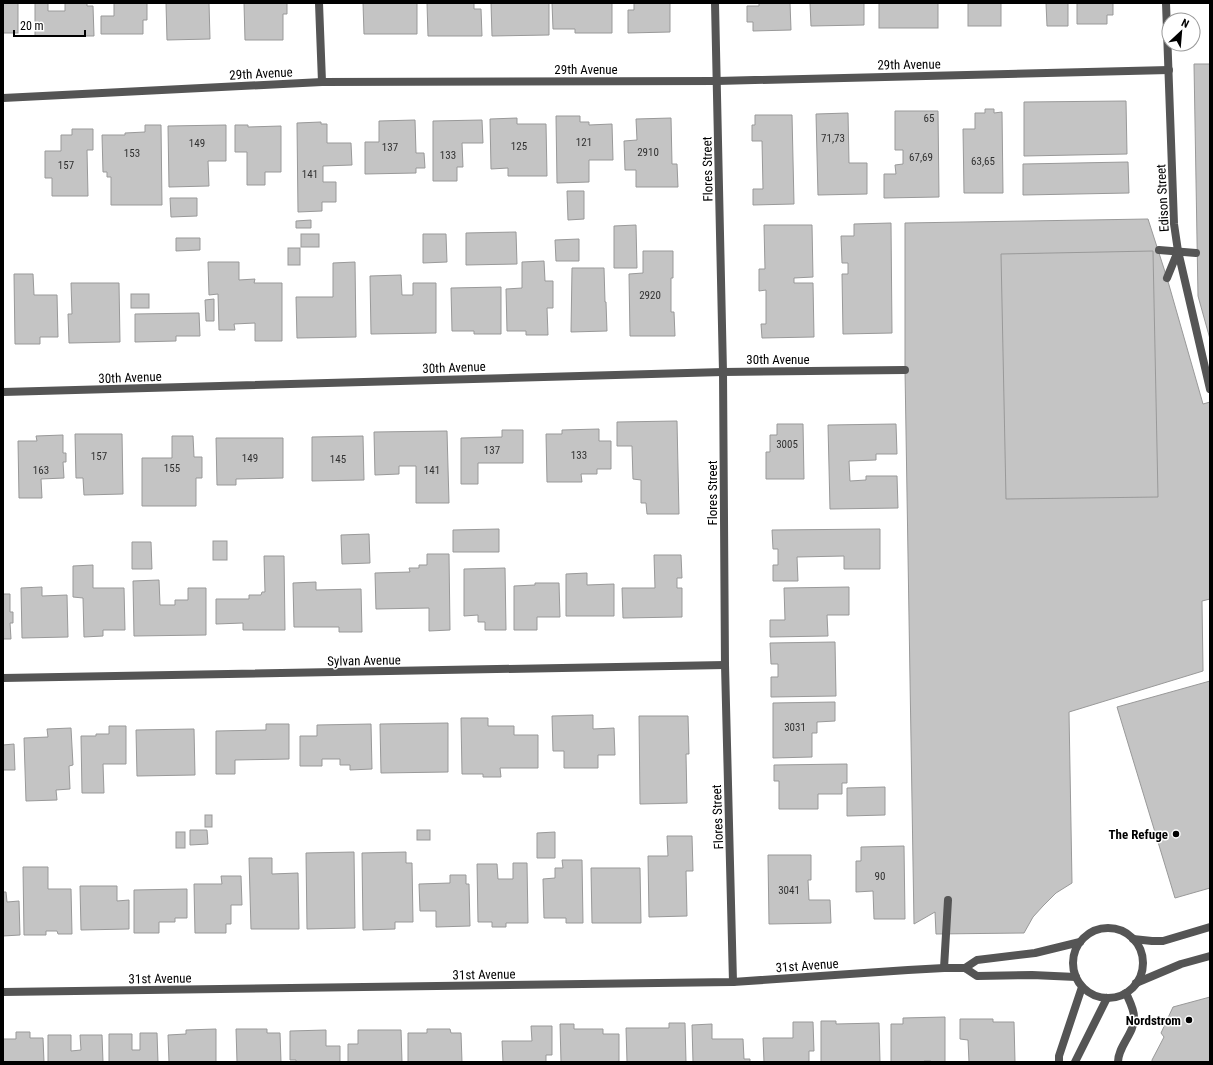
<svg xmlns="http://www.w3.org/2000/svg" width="1213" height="1065" viewBox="0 0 1213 1065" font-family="'Roboto Condensed',sans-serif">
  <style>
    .building { fill: #c4c4c4; stroke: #999 }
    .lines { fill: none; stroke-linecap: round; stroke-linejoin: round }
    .service { stroke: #555; stroke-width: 8 }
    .minor { stroke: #555; stroke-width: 8 }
    .tertiary { stroke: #555; stroke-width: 8 }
    .poi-dot { fill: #000; stroke: #fff; stroke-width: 1.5 }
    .labels { text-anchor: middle; stroke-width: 3; stroke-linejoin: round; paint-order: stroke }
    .number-label { font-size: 11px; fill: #313131 }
    .street-label { font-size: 13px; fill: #000; stroke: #fff }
    .poi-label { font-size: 13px; font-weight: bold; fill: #000; stroke: #fff; text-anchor: end }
  </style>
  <rect width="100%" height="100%" fill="#fff"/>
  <g class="building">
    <rect x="3" y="3" width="15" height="30"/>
    <polygon points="35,3 48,3 48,11 65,11 65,3 87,3 87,6 93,6 94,36 35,36"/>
    <polygon points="114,3 147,3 147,20 143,20 143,34 101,34 101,16 114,16"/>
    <polygon points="166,3 209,3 210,39 167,40"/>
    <polygon points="244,3 287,3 287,14 283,14 283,40 245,40"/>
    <polygon points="363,3 417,3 417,34 364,34"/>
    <polygon points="427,3 474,3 474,9 481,9 482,36 428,36"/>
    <polygon points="491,3 549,3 549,35 492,36"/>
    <polygon points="552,3 612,3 612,33 575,33 575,29 553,29"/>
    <polygon points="634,3 670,3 670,32 628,33 628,10 634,10"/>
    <polygon points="759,3 790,3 791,30 753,31 753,22 747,22 747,6 759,6"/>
    <polygon points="810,3 864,3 864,25 811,26"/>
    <rect x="879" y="3" width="59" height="25"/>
    <rect x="968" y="3" width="33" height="23"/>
    <polygon points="1046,3 1068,3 1068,26 1047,26"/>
    <polygon points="1077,3 1113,3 1113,15 1107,15 1107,24 1077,24"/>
    <polygon points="1194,64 1210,64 1210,339 1198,296"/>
    <polygon points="1126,101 1127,154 1024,156 1024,102"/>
    <polygon points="985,109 994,109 994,113 1002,112 1003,193 964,193 963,129 975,129 975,113 985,113"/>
    <polygon points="895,111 938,111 939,197 884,198 884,174 896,174 895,165 903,164 903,150 895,150"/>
    <polygon points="848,113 849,163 867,163 867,194 818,195 816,114"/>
    <polygon points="755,115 792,115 794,204 753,205 753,189 763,189 762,141 752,141 752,125 755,125"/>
    <polygon points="556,116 580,116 580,122 589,122 589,125 612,124 613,160 589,160 589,182 557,183"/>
    <polygon points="517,118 517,124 546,124 547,176 508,176 508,168 491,169 490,119"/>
    <polygon points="671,118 672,164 677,164 678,187 636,187 636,170 625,170 624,141 637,140 636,119"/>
    <polygon points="415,120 416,153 424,153 425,168 416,168 416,173 365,174 365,142 379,142 379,121"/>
    <polygon points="482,120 483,143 462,143 463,167 457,167 457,181 433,181 433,121"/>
    <polygon points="321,122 321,124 327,124 327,143 351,143 352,165 323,166 323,182 336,182 336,202 322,202 322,211 298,212 297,123"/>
    <polygon points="145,125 161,125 162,205 111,205 111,177 107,177 107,172 103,172 102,135 125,135 125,133 145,132"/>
    <polygon points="226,125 226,161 208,161 209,186 169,187 168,126"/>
    <polygon points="235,125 248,125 248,127 281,126 281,172 265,172 265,185 247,185 247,152 235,152"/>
    <polygon points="72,129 93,129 93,150 87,150 88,196 52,196 52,178 45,178 45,151 61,151 61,135 72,135"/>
    <polygon points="1128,162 1129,193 1023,195 1023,164"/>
    <polygon points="567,191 584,191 584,219 568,220"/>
    <polygon points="170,198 197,198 197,216 171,217"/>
    <polygon points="1148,219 1167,278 1203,404 1210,402 1210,599 1202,601 1203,671 1069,712 1072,883 1056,893 1043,906 1033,917 1024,933 936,934 935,912 914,924 905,370 905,223"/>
    <polygon points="311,220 311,228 296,228 296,221"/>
    <polygon points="891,223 892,333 843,334 842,274 848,274 848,263 842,263 841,236 854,236 854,224"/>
    <polygon points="636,225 637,268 614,268 614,226"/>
    <polygon points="764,225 812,225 813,277 794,278 794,283 813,283 814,337 762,338 761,324 766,324 766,290 759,291 759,269 765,269"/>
    <polygon points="516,232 517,264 466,265 466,233"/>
    <rect x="301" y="234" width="18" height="13"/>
    <polygon points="423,234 446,234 447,262 423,263"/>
    <polygon points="176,238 200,238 200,250 176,251"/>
    <polygon points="579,239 579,261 556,261 555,240"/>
    <rect x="288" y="248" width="12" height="17"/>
    <polygon points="643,251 673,251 673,278 671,278 671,312 674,312 675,336 630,336 629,274 643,273"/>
    <polygon points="1153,251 1158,497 1006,499 1001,254"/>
    <polygon points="544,261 545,281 553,281 553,308 547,308 548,335 526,335 526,331 507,331 506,289 522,288 522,262"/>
    <polygon points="208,262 239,262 239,280 255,279 254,283 282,283 282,341 255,341 255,323 234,324 235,330 219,330 218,294 209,295"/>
    <polygon points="355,262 356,337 297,338 296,297 333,297 333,263"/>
    <polygon points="572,268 604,268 605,302 606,302 607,331 571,332"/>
    <polygon points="14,274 33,274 34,295 57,295 58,337 40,337 40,344 15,344"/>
    <polygon points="401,275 402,295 413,295 413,283 436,283 436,333 371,334 370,276"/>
    <polygon points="71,283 119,283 120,342 69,343 68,314 72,314"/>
    <polygon points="501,287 501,334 474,334 474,331 452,331 451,288"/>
    <rect x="131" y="294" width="18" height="14"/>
    <polygon points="214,299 214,321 206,321 205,300"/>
    <polygon points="199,313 200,336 176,336 176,341 135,342 135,314"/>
    <polygon points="677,421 679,514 647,514 646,503 641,503 641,480 633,479 632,446 617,446 617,422"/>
    <polygon points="777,424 803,424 804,479 766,479 766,452 770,452 770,435 777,435"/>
    <polygon points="896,424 897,454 876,454 876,460 849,461 850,481 866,480 866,476 897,476 898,508 830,509 828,425"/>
    <polygon points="599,429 599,441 611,441 611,469 597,469 597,474 581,474 582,482 547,482 546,434 562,434 562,430"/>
    <polygon points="502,430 523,430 523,463 478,463 478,484 461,484 461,438 502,437"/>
    <polygon points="447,431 449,503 416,503 416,466 399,466 399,474 375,475 374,432"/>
    <polygon points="75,434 122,434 123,494 84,495 83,478 76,478"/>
    <polygon points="63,435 63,453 66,453 66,462 63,462 64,478 41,479 42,498 19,498 18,441 37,441 36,436"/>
    <polygon points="172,436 193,436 194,457 202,457 202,478 196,478 196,506 142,506 142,458 172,458"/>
    <polygon points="363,436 364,480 312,481 312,437"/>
    <polygon points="216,438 283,438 283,478 236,479 236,485 217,485"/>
    <polygon points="499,529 499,552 453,552 453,530"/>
    <polygon points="880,529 880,569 844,569 844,556 797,557 798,581 773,581 773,565 778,565 778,549 773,549 772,530"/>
    <polygon points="369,534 370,563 342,564 341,535"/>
    <rect x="213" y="541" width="14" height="19"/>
    <polygon points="132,542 151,542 152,569 132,569"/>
    <polygon points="427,554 449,554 450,630 429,631 429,608 376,609 375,573 410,572 409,568 419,568 419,565 427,565"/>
    <polygon points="654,555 681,555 682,578 677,578 677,588 682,588 682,617 623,618 622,588 655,588"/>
    <polygon points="264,556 284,556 285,630 243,630 243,623 216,624 216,599 249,599 249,595 261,595 262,592 265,592"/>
    <polygon points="93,565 93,588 124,588 125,630 103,630 103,636 84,637 83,598 73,597 73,566"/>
    <polygon points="505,568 506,630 485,630 485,622 478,622 478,615 464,616 464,569"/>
    <polygon points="587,573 587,585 614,584 614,616 566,616 566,574"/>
    <polygon points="159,580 160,605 175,605 175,600 188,600 188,588 206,588 206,635 134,636 133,581"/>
    <polygon points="316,582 316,590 361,589 362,632 339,632 339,627 294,627 293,583"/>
    <polygon points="535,583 559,583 560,617 537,617 537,630 514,630 514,586 535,585"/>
    <polygon points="42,587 42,596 67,595 68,637 22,638 21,588"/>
    <polygon points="849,587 849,615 827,615 828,636 770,637 770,620 785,620 784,588"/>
    <polygon points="3,594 10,594 10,612 13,612 13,623 10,623 11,639 3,639"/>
    <polygon points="835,642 836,696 771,697 771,677 778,677 778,664 771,664 770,643"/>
    <polygon points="1210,681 1210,888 1175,898 1117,707"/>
    <polygon points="835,702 835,721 817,722 817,733 812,733 812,757 773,758 773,703"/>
    <polygon points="593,715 593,729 614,728 615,755 598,755 598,768 564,768 564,751 553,751 552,716"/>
    <polygon points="639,716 688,716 689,754 686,754 687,803 640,804"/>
    <polygon points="461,718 488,718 488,726 514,726 514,735 538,735 538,768 500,768 501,777 483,777 483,774 462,774"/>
    <polygon points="448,723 448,772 381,773 380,724"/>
    <polygon points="266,724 289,724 289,759 235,760 235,774 216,774 216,731 266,730"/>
    <polygon points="371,724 372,769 350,770 350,765 340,765 340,759 322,759 322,766 300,766 300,736 317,736 317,725"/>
    <polygon points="109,726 126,726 126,764 103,764 104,793 82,793 81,736 96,736 96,734 109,734"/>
    <polygon points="71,728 73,765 69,766 70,789 56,790 57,800 26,801 24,738 48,737 47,729"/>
    <polygon points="194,729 195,775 137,776 136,730"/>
    <polygon points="14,744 15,770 3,770 3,745"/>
    <polygon points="847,764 847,783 842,783 842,794 818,794 818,809 779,809 779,781 774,781 774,765"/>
    <polygon points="885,787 885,815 847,816 847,788"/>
    <rect x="205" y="815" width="7" height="12"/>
    <polygon points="190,830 207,830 208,844 190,845"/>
    <rect x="417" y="830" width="13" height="10"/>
    <rect x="176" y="832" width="9" height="16"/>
    <polygon points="555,832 555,858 537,858 537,833"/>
    <polygon points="667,836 692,836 693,871 686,871 687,916 649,917 648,856 668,856"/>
    <polygon points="904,846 905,919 874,919 873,891 856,892 856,861 861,861 861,847"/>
    <polygon points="354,852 355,928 307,929 306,853"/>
    <polygon points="406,852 406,863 412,863 413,922 395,922 395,929 363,930 362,853"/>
    <polygon points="768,855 811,855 811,880 808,880 809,900 830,900 831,923 769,924"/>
    <polygon points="249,858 272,858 272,874 298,873 299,929 251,929"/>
    <polygon points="562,860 582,860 583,923 566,923 566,918 544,918 543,879 555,878 555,868 563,868"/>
    <polygon points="513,863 527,863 528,923 506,923 506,927 492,927 492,922 478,922 477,864 497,864 498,879 513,879"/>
    <polygon points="23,867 48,867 48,889 71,889 72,934 58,934 57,931 46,931 46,935 24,935"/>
    <polygon points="591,868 640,868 641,923 592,923"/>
    <polygon points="450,875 466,875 466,884 469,884 470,926 436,927 436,911 420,911 419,884 450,883"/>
    <polygon points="221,876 241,876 242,905 231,905 231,924 226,924 226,933 195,933 194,884 222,884"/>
    <polygon points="80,886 117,886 117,901 129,900 129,929 81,930"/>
    <polygon points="187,889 187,918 175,918 175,922 159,922 159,933 134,933 134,890"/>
    <polygon points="3,892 6,892 7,902 19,901 20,935 3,936"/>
    <polygon points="1210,997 1210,1062 1152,1062 1152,1060 1164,1037 1161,1033 1173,1007"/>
    <polygon points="945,1017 945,1062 931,1062 931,1061 924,1061 924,1062 891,1062 891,1024 903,1024 903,1018"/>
    <polygon points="960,1019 993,1019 993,1022 1014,1022 1015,1062 969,1062 968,1040 960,1039"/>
    <polygon points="821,1021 836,1021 836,1024 879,1023 880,1062 821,1062"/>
    <polygon points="793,1022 813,1022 814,1051 809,1051 809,1062 764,1062 763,1038 793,1038"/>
    <polygon points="669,1023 685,1023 686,1062 627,1062 626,1028 669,1028"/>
    <polygon points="560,1024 574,1024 574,1029 603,1029 603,1034 619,1034 619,1062 561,1062"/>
    <polygon points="712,1024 712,1039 743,1039 744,1059 750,1059 750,1062 693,1062 692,1025"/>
    <polygon points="531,1026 552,1026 552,1055 546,1055 546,1062 503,1062 502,1041 532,1041"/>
    <polygon points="216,1029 216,1062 169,1062 168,1035 186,1034 186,1030"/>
    <polygon points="236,1029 267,1029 267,1033 280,1033 281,1062 237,1062"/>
    <polygon points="427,1029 450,1029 451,1033 461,1033 462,1062 408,1062 408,1033 427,1033"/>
    <polygon points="326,1030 326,1046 340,1046 340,1062 296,1062 296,1060 290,1060 290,1031"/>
    <polygon points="358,1030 401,1030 402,1062 348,1062 348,1044 358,1044"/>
    <polygon points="16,1032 30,1032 30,1038 43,1038 44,1062 3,1062 3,1039 16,1039"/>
    <polygon points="140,1033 157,1033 158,1062 109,1062 109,1034 132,1034 132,1050 140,1050"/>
    <polygon points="48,1035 71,1035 71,1051 81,1050 80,1035 102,1035 103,1062 48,1062"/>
  </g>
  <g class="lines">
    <g class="service">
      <polyline points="1159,250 1196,253"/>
      <polyline points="1178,251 1210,389"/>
      <polyline points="1167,278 1178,251"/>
      <polyline points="944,968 948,900"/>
      <path d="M 1118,1062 C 1118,1046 1135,1033 1134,1017 C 1134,1009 1129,1000 1126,993"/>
    </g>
    <g class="minor">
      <polyline points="319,3 322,82"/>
      <polyline points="715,3 723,372 725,665 733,982"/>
      <polyline points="1166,3 1174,224 1178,251"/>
      <polyline points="3,98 322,82 717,81 1169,70"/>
      <polyline points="3,392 723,372 905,370"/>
      <polyline points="3,678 725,665"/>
      <polyline points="1059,1062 1059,1056 1082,987"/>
      <polyline points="1075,1062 1107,998"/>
    </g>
    <g class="tertiary">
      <circle cx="1108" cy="963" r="35"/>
      <polyline points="1133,939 1152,941 1163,941 1210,927"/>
      <polyline points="965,968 977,960 1035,953 1080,942"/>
      <polyline points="1136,983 1181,964 1210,956"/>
      <polyline points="3,992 733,982 908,970 944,968 965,968 977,976 1032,975 1076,977"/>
    </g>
  </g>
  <g class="poi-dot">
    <circle cx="1176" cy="834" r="4"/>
    <circle cx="1189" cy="1020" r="4"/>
  </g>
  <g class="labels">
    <g class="number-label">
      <text x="929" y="122">65</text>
      <text x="833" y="142">71,73</text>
      <text x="584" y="146">121</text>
      <text x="197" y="147">149</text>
      <text x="519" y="150">125</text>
      <text x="390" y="151">137</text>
      <text x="648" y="156">2910</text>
      <text x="132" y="157">153</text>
      <text x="448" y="159">133</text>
      <text x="921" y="161">67,69</text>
      <text x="983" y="165">63,65</text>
      <text x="66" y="169">157</text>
      <text x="310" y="178">141</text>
      <text x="650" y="299">2920</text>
      <text x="787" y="448">3005</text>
      <text x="492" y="454">137</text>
      <text x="579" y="459">133</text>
      <text x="99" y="460">157</text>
      <text x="250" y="462">149</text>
      <text x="338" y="463">145</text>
      <text x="172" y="472">155</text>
      <text x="41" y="474">163</text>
      <text x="432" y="474">141</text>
      <text x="795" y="731">3031</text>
      <text x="880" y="880">90</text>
      <text x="789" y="894">3041</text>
    </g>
    <g class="street-label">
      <text transform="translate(909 64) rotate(-1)" y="5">29th Avenue</text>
      <text x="586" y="74">29th Avenue</text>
      <text transform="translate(261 73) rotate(-3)" y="5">29th Avenue</text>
      <text transform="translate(707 169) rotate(-91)" y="5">Flores Street</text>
      <text transform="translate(1162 198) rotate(-93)" y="5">Edison Street</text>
      <text x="778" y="364">30th Avenue</text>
      <text transform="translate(454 367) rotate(-2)" y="5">30th Avenue</text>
      <text transform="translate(130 377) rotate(-2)" y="5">30th Avenue</text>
      <text transform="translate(712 493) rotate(-90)" y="5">Flores Street</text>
      <text transform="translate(364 660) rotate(-1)" y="5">Sylvan Avenue</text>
      <text transform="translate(717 817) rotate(-92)" y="5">Flores Street</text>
      <text transform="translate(807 965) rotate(-4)" y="5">31st Avenue</text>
      <text transform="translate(484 974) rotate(-1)" y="5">31st Avenue</text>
      <text transform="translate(160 978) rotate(-1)" y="5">31st Avenue</text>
    </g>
    <g class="poi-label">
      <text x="1168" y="839">The Refuge</text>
      <text x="1181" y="1025">Nordstrom</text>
    </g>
  </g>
  <rect width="1213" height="1065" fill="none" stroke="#000000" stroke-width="8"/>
  <g transform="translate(1181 32) rotate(26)"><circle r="19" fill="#ffffff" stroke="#999999"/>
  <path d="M0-3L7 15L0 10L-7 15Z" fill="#000000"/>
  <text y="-6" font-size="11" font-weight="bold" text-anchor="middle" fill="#000000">N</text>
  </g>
  <path d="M14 30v6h71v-6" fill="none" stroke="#000000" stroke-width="2"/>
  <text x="20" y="30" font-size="12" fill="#000000" stroke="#ffffff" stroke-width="3" paint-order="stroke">20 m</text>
</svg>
